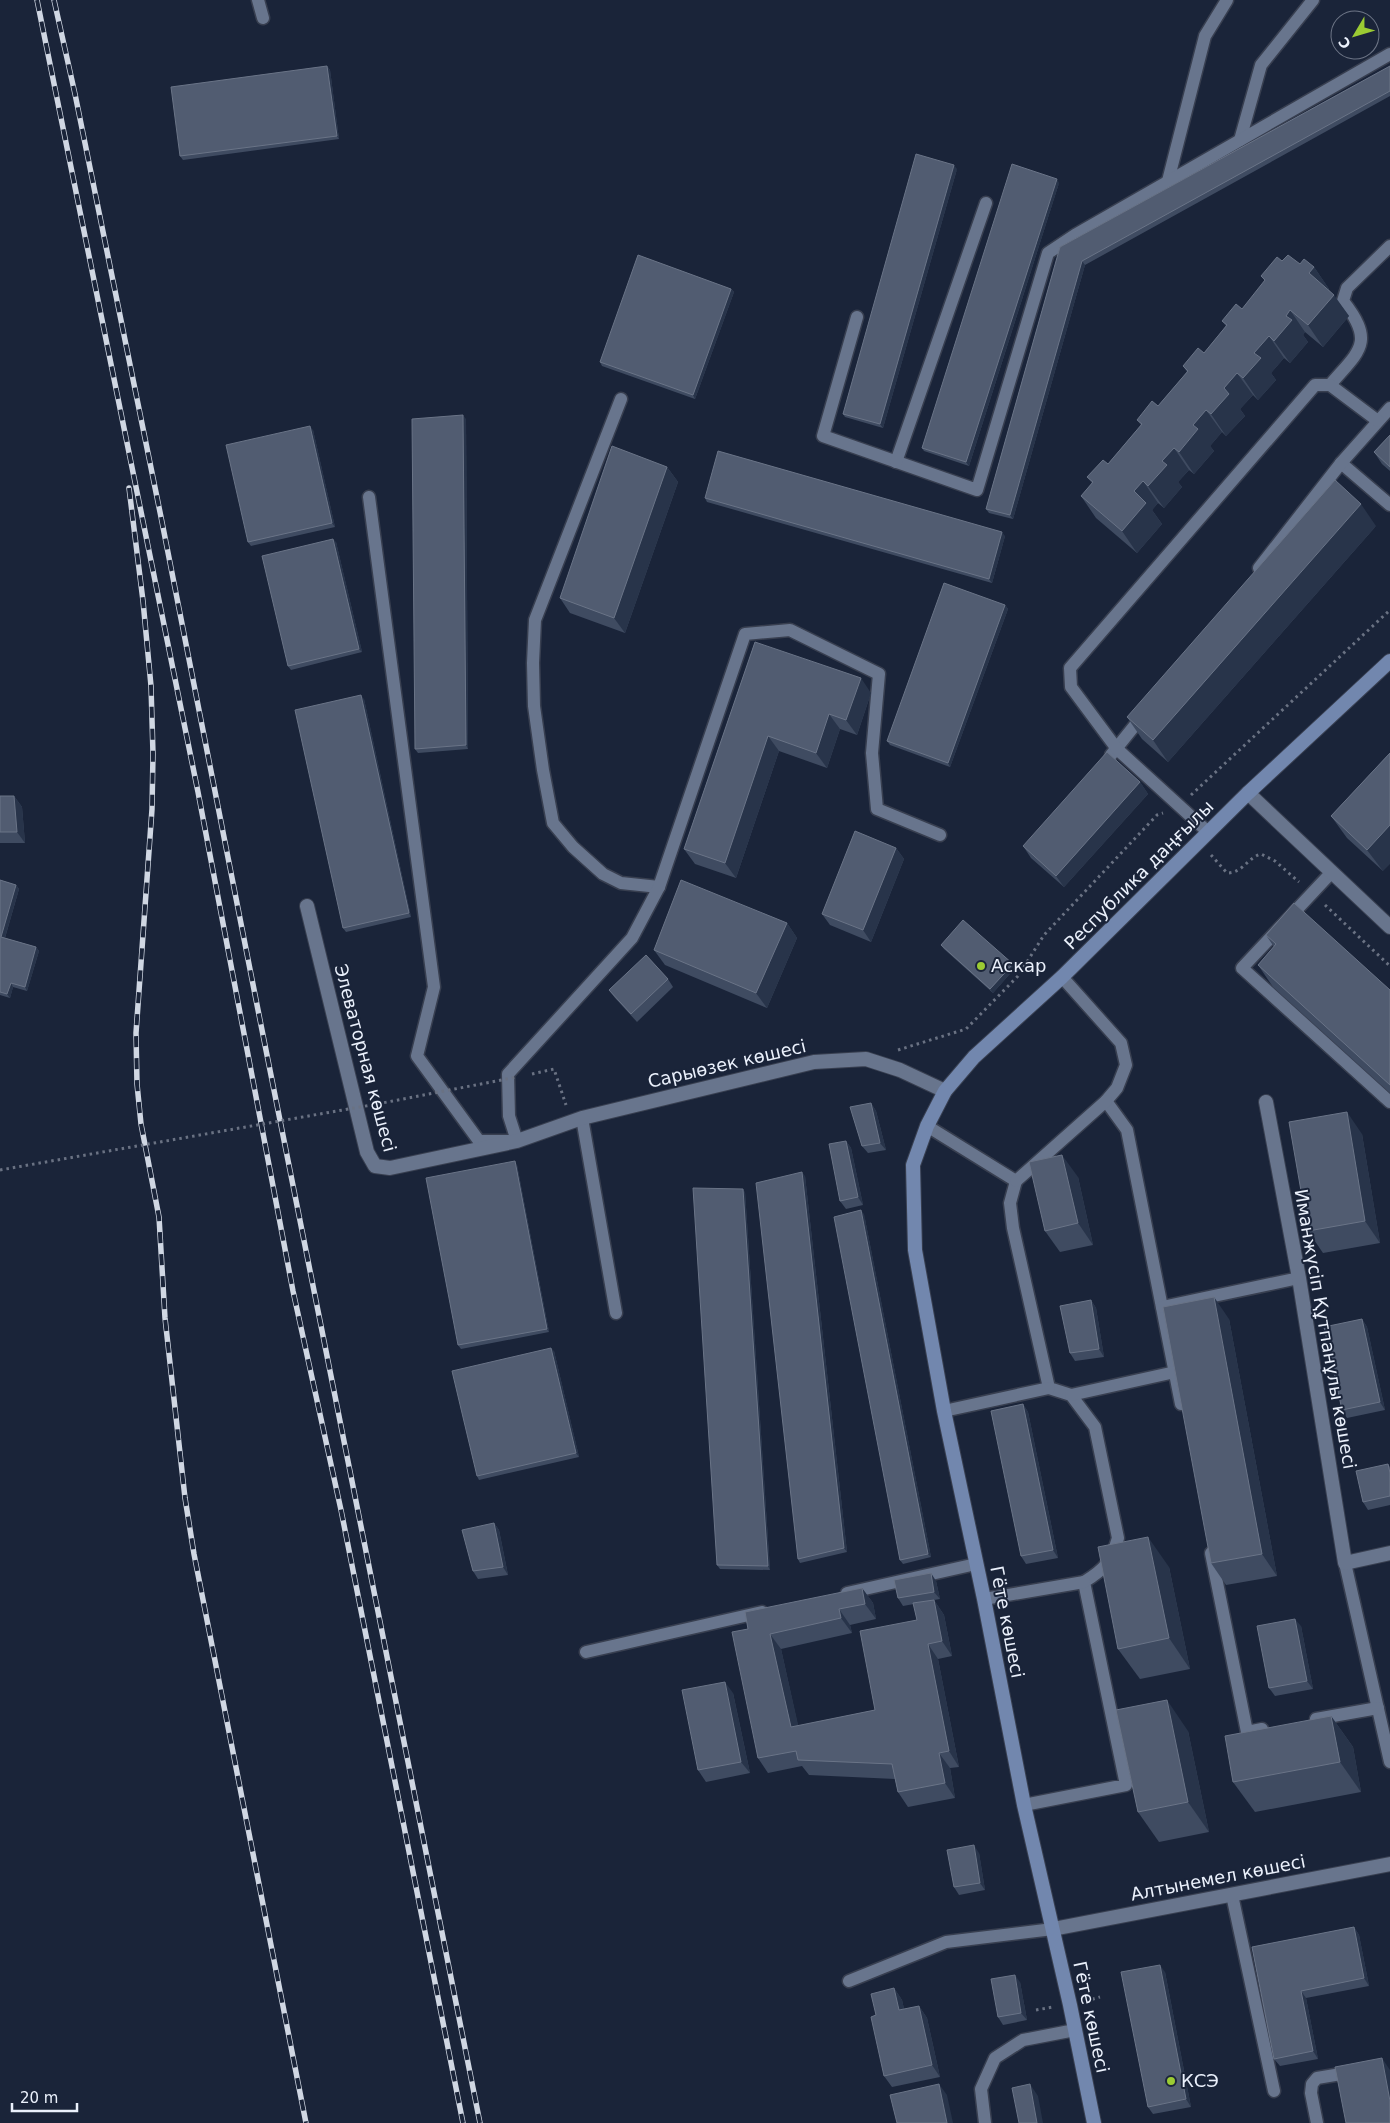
<svg xmlns="http://www.w3.org/2000/svg" width="1390" height="2123" viewBox="0 0 1390 2123" font-family="'DejaVu Sans',sans-serif">
  <style>
    .lines { fill: none; stroke-linecap: round; stroke-linejoin: round }
    .service-casing { stroke: #383f50; stroke-width: 15 }
    .minor-casing { stroke: #383f50; stroke-width: 16 }
    .tertiary-casing { stroke: #383f50; stroke-width: 16 }
    .secondary-casing { stroke: #383f50; stroke-width: 16 }
    .path { stroke: #6a7283; stroke-width: 3; stroke-dasharray: 2.5 4; stroke-linecap: butt }
    .service { stroke: #68758d; stroke-width: 12 }
    .minor { stroke: #68758d; stroke-width: 14 }
    .tertiary { stroke: #68758d; stroke-width: 14 }
    .secondary { stroke: #7287ae; stroke-width: 14 }
    .rail-casing { stroke: #d0d7e3; stroke-width: 5.5 }
    .rail { stroke: #1a2439; stroke-width: 4; stroke-dasharray: 11; stroke-linecap: butt }
    .path-bridge { stroke: #6a7283; stroke-width: 3; stroke-dasharray: 2.5 4; stroke-linecap: butt }
    .wall { fill: #3f4b61 }
    .shaded-wall { fill: #28344a }
    .building { fill: #515c71; stroke: #6a7487 }
    .poi-dot { fill: #9bcb33; stroke: #1a2439; stroke-width: 2 }
    .labels { text-anchor: middle; stroke-width: 4; stroke-linejoin: round; paint-order: stroke }
    .street-label { font-size: 18px; fill: #ebf1fc; stroke: #1a2439 }
    .poi-label { font-size: 18px; fill: #ebf1fc; stroke: #1a2439; text-anchor: start }
  </style>
  <rect width="100%" height="100%" fill="#1a2439"/>
  <g class="lines">
    <g class="service-casing">
      <g id="service">
        <polyline points="258,0 263,18"/>
        <polyline points="1240,140 1261,65 1313,0"/>
        <polyline points="1168,181 1205,36 1227,0"/>
        <polyline points="857,317 823,436 977,490 1048,253 1075,235 1390,54"/>
        <path d="M 1330,385 C 1359,351 1376,343 1343,301 L 1347,288 L 1390,246"/>
        <polyline points="621,399 535,620 533,663 534,706 543,770 553,823 573,847 603,874 621,883 659,887"/>
        <polyline points="896,462 986,203"/>
        <polyline points="1341,463 1390,505"/>
        <polyline points="369,497 434,987 417,1056 479,1141 517,1141 509,1116 508,1074 632,938 659,887 745,634 790,630 879,674 872,753 877,809 940,835"/>
        <polyline points="1259,568 1341,463 1390,408"/>
        <polyline points="1111,755 1144,714"/>
        <polyline points="1208,832 1117,749 1071,687 1070,668 1315,385 1330,385 1378,421"/>
        <polyline points="1331,873 1242,968 1390,1102"/>
        <polyline points="1062,977 1121,1043 1126,1065 1117,1088 1106,1101 1127,1130 1181,1404"/>
        <polyline points="582,1118 616,1313"/>
        <path d="M 927,1126 L 1016,1181 L 1010,1203 L 1013,1228 L 1049,1388 L 1071,1395 L 1095,1427 L 1118,1538 C 1111,1562 1105,1569 1084,1582 L 1126,1785 L 1024,1805"/>
        <polyline points="1016,1181 1106,1101"/>
        <polyline points="1162,1307 1299,1278"/>
        <polyline points="1071,1395 1175,1372"/>
        <polyline points="944,1411 1049,1388"/>
        <polyline points="1211,1553 1247,1732 1262,1729"/>
        <polyline points="1345,1563 1390,1762"/>
        <polyline points="847,1593 976,1564"/>
        <polyline points="984,1599 1084,1582"/>
        <polyline points="586,1652 762,1612"/>
        <polyline points="1316,1719 1378,1708"/>
        <polyline points="1232,1895 1274,2091"/>
        <polyline points="849,1981 946,1942 1053,1929"/>
        <polyline points="985,2123 981,2089 995,2058 1023,2040 1075,2030"/>
        <polyline points="1317,2123 1311,2093 1312,2084 1317,2078 1353,2072"/>
      </g>
    </g>
    <g class="minor-casing">
      <g id="minor">
        <polyline points="307,906 367,1152 375,1166 390,1168 517,1141 582,1118 814,1062 866,1059 900,1070 945,1091"/>
        <polyline points="1266,1102 1299,1278 1345,1563 1390,1553"/>
      </g>
    </g>
    <g class="tertiary-casing">
      <g id="tertiary">
        <polyline points="1248,793 1390,927"/>
        <polyline points="1053,1929 1390,1864"/>
      </g>
    </g>
    <g class="secondary-casing">
      <polyline id="secondary" points="1094,2123 1070,2005 1024,1805 984,1599 944,1411 915,1250 913,1165 927,1126 945,1091 974,1057 1062,977 1248,793 1390,661"/>
    </g>
    <g class="path">
      <polyline points="1191,795 1390,610"/>
      <path d="M 1211,855 L 1227,873 C 1243,873 1247,858 1261,854 L 1275,861 L 1299,882"/>
      <polyline points="1325,905 1390,966"/>
      <polyline points="898,1050 966,1029 1018,976 1044,935 1157,815 1163,813"/>
      <polyline points="532,1074 554,1069 566,1105"/>
      <polyline points="1086,2001 1100,1997"/>
      <polyline points="1036,2010 1053,2007"/>
    </g>
    <use href="#service" class="service"/>
    <use href="#minor" class="minor"/>
    <use href="#tertiary" class="tertiary"/>
    <use href="#secondary" class="secondary"/>
    <g class="rail-casing">
      <g id="rail">
        <polyline points="37,0 198,792 293,1291 341,1510 463,2123"/>
        <polyline points="54,0 75,94 161,517 260,1020 480,2123"/>
        <polyline points="129,488 143,601 151,686 153,754 152,809 136,1033 137,1084 141,1124 159,1217 165,1318 185,1498 194,1554 306,2123"/>
      </g>
    </g>
    <use href="#rail" class="rail"/>
    <polyline class="path-bridge" points="0,1170 377,1104 517,1077"/>
  </g>
  <g class="wall">
    <polygon points="327,66 330,70 339,139 183,160 180,156"/>
    <polygon points="1390,66 1390,96 1085,265 1013,519 989,513 986,509 1060,247"/>
    <polygon points="957,169 883,428 845,417 843,414"/>
    <polygon points="1059,183 969,466 924,451 922,448"/>
    <polygon points="1282,261 1314,267 1329,289 1329,290 1349,316 1323,347 1305,332 1303,335 1308,342 1290,363 1284,358 1271,373 1276,380 1258,400 1253,395 1240,409 1245,416 1226,436 1222,432 1210,446 1214,451 1194,474 1189,470 1178,482 1182,487 1164,508 1158,503 1152,510 1162,524 1137,553 1096,518 1081,496 1092,483 1087,477 1108,464 1141,425 1137,420 1158,406 1187,372 1183,366 1204,353 1226,326 1222,321 1242,309 1265,281 1261,276"/>
    <polygon points="731,289 734,292 695,399 602,366 600,362"/>
    <polygon points="466,419 468,749 418,753 415,749"/>
    <polygon points="313,430 335,527 251,546 248,542"/>
    <polygon points="1390,435 1390,471 1382,464 1374,452"/>
    <polygon points="667,467 678,482 625,633 570,613 560,598"/>
    <polygon points="705,498 1005,536 992,583 707,502"/>
    <polygon points="1376,526 1168,762 1142,739 1127,717"/>
    <polygon points="336,542 362,652 291,670 288,666"/>
    <polygon points="1005,605 1008,609 950,767 890,745 887,741"/>
    <polygon points="755,642 871,693 857,735 840,729 827,768 779,751 736,878 695,864 684,849"/>
    <polygon points="364,699 411,917 346,932 343,928"/>
    <polygon points="1390,753 1383,871 1347,838 1331,816"/>
    <polygon points="1140,782 1148,794 1064,887 1031,858 1023,846"/>
    <polygon points="0,796 14,796 22,807 25,843 0,843"/>
    <polygon points="896,848 904,859 871,942 830,925 822,914"/>
    <polygon points="0,880 16,885 19,889 5,938 36,947 39,951 27,991 13,987 10,998 0,995"/>
    <polygon points="787,923 797,938 767,1008 665,965 654,950"/>
    <polygon points="1266,935 1390,990 1390,1093 1273,987 1258,965 1274,947"/>
    <polygon points="941,945 1015,968 993,993 944,949"/>
    <polygon points="668,979 673,987 637,1022 615,998 609,990"/>
    <polygon points="871,1103 876,1111 886,1150 868,1153 862,1146"/>
    <polygon points="1362,1134 1380,1243 1323,1253 1308,1231"/>
    <polygon points="846,1141 851,1148 863,1205 846,1209 840,1201"/>
    <polygon points="517,1165 549,1332 461,1349 458,1345"/>
    <polygon points="805,1176 847,1552 800,1563 798,1559"/>
    <polygon points="1078,1177 1093,1245 1060,1252 1045,1231"/>
    <polygon points="745,1192 770,1570 720,1569 717,1565"/>
    <polygon points="864,1214 931,1557 903,1564 900,1560"/>
    <polygon points="1091,1300 1096,1308 1104,1357 1075,1361 1070,1353"/>
    <polygon points="1229,1319 1277,1576 1226,1585 1211,1563"/>
    <polygon points="1362,1319 1367,1327 1385,1410 1347,1418 1342,1410"/>
    <polygon points="554,1351 579,1457 479,1480 477,1476"/>
    <polygon points="1023,1404 1028,1412 1058,1558 1026,1564 1021,1556"/>
    <polygon points="1388,1464 1390,1467 1390,1505 1368,1510 1363,1502"/>
    <polygon points="494,1523 499,1530 508,1575 478,1579 473,1571"/>
    <polygon points="1169,1567 1190,1669 1140,1679 1118,1649"/>
    <polygon points="936,1581 940,1599 934,1600 944,1615 952,1656 938,1659 959,1767 950,1768 955,1798 908,1807 898,1792 895,1779 809,1775 802,1766 768,1773 758,1758 748,1629 862,1588 873,1603 876,1619 850,1625 852,1633 781,1649 798,1726 875,1710 917,1620 914,1604 903,1606 898,1598"/>
    <polygon points="1301,1626 1313,1689 1275,1696 1269,1688"/>
    <polygon points="733,1693 750,1773 706,1782 698,1770"/>
    <polygon points="1331,1716 1353,1747 1361,1792 1255,1812 1233,1782"/>
    <polygon points="1188,1731 1209,1832 1159,1842 1138,1812"/>
    <polygon points="979,1853 985,1890 959,1895 954,1887"/>
    <polygon points="1354,1927 1359,1935 1369,1986 1306,1998 1318,2059 1280,2066 1274,2059 1252,1947"/>
    <polygon points="1165,1972 1191,2107 1153,2114 1148,2107"/>
    <polygon points="1020,1982 1027,2020 1003,2025 998,2017"/>
    <polygon points="894,1988 902,2000 904,2009 919,2006 927,2018 940,2077 892,2087 884,2076 876,2015"/>
  </g>
  <g class="shaded-wall">
    <polygon points="327,66 330,70 339,139 337,136"/>
    <polygon points="954,165 957,169 883,428 880,424"/>
    <polygon points="1057,179 1059,183 969,466 966,462"/>
    <polygon points="1082,261 1085,265 1013,519 1010,515"/>
    <polygon points="1314,267 1329,289 1324,295 1309,273"/>
    <polygon points="731,289 734,292 695,399 693,395"/>
    <polygon points="1334,295 1349,316 1323,347 1308,325"/>
    <polygon points="1290,310 1305,332 1303,335 1308,342 1290,363 1274,341 1286,316"/>
    <polygon points="1269,336 1284,358 1271,373 1276,380 1258,400 1243,378 1254,353"/>
    <polygon points="1237,373 1253,395 1240,409 1245,416 1226,436 1211,414 1224,388"/>
    <polygon points="1206,410 1222,432 1210,446 1214,451 1194,474 1179,452 1193,425"/>
    <polygon points="463,415 466,419 468,749 466,745"/>
    <polygon points="310,426 313,430 335,527 332,523"/>
    <polygon points="1174,448 1189,470 1178,482 1182,487 1164,508 1148,486 1162,461"/>
    <polygon points="667,467 678,482 625,633 614,618"/>
    <polygon points="1143,481 1158,503 1152,510 1162,524 1137,553 1122,531 1134,491"/>
    <polygon points="1361,504 1376,526 1168,762 1153,740"/>
    <polygon points="1002,532 1005,536 992,583 989,579"/>
    <polygon points="333,539 336,542 362,652 359,649"/>
    <polygon points="1005,605 1008,609 950,767 948,763"/>
    <polygon points="861,678 871,693 857,735 846,720"/>
    <polygon points="361,695 364,699 411,917 409,913"/>
    <polygon points="829,714 840,729 827,768 816,753"/>
    <polygon points="768,736 779,751 736,878 725,863"/>
    <polygon points="1140,782 1148,794 1064,887 1056,876"/>
    <polygon points="14,796 22,807 25,843 17,832"/>
    <polygon points="1390,825 1390,864 1383,871 1367,850"/>
    <polygon points="896,848 904,859 871,942 863,930"/>
    <polygon points="16,885 19,889 4,941 1,937"/>
    <polygon points="787,923 797,938 767,1008 756,993"/>
    <polygon points="36,947 39,951 27,991 25,987"/>
    <polygon points="1013,964 1015,968 993,993 990,989"/>
    <polygon points="11,983 13,987 10,998 7,994"/>
    <polygon points="871,1103 876,1111 886,1150 880,1143"/>
    <polygon points="1347,1112 1362,1134 1380,1243 1365,1221"/>
    <polygon points="846,1141 851,1148 863,1205 858,1197"/>
    <polygon points="1062,1155 1078,1177 1093,1245 1078,1223"/>
    <polygon points="515,1161 517,1165 549,1332 547,1329"/>
    <polygon points="802,1172 805,1176 847,1552 844,1548"/>
    <polygon points="743,1189 745,1192 770,1570 768,1566"/>
    <polygon points="861,1210 864,1214 931,1557 928,1554"/>
    <polygon points="1214,1297 1229,1319 1277,1576 1262,1554"/>
    <polygon points="1091,1300 1096,1308 1104,1357 1099,1349"/>
    <polygon points="1362,1319 1367,1327 1385,1410 1380,1402"/>
    <polygon points="551,1348 554,1351 579,1457 576,1453"/>
    <polygon points="1023,1404 1028,1412 1058,1558 1053,1550"/>
    <polygon points="494,1523 499,1530 508,1575 503,1567"/>
    <polygon points="1148,1537 1169,1567 1190,1669 1169,1638"/>
    <polygon points="931,1573 936,1581 940,1599 934,1592"/>
    <polygon points="862,1588 873,1603 876,1619 865,1604"/>
    <polygon points="934,1600 944,1615 952,1656 942,1641"/>
    <polygon points="839,1609 850,1625 852,1633 841,1618"/>
    <polygon points="1295,1619 1301,1626 1313,1689 1307,1681"/>
    <polygon points="770,1634 781,1649 802,1742 791,1727"/>
    <polygon points="928,1644 938,1659 959,1767 949,1751"/>
    <polygon points="725,1682 733,1693 750,1773 741,1762"/>
    <polygon points="1167,1700 1188,1731 1209,1832 1188,1802"/>
    <polygon points="1331,1716 1353,1747 1361,1792 1340,1762"/>
    <polygon points="939,1753 950,1768 955,1798 945,1783"/>
    <polygon points="974,1845 979,1853 985,1890 980,1883"/>
    <polygon points="1354,1927 1359,1935 1369,1986 1364,1978"/>
    <polygon points="1160,1965 1165,1972 1191,2107 1186,2099"/>
    <polygon points="1015,1975 1020,1982 1027,2020 1021,2013"/>
    <polygon points="894,1988 902,2000 907,2022 899,2010"/>
    <polygon points="1301,1991 1306,1998 1318,2059 1313,2051"/>
    <polygon points="919,2006 927,2018 940,2077 932,2065"/>
    <polygon points="1382,2058 1390,2070 1390,2101"/>
    <polygon points="939,2084 947,2095 953,2123 947,2123"/>
    <polygon points="1030,2084 1038,2096 1043,2123 1037,2123"/>
  </g>
  <g class="building">
    <polygon points="327,66 337,136 180,156 171,87"/>
    <polygon points="1390,66 1390,91 1082,261 1010,515 986,509 1060,247"/>
    <polygon points="916,154 954,165 880,424 843,414"/>
    <polygon points="1012,164 1057,179 966,462 922,448"/>
    <polygon points="638,255 731,289 693,395 600,362"/>
    <polygon points="1288,255 1300,264 1304,259 1314,267 1309,273 1334,295 1308,325 1290,310 1286,316 1292,320 1274,341 1269,336 1254,353 1261,358 1243,378 1237,373 1224,388 1229,394 1211,414 1206,410 1193,425 1198,429 1179,452 1174,448 1162,461 1167,465 1148,486 1143,481 1134,491 1146,503 1122,531 1081,496 1093,482 1087,477 1103,460 1108,464 1142,424 1137,420 1152,401 1158,406 1188,371 1183,366 1198,348 1204,353 1227,325 1222,321 1236,304 1242,309 1265,280 1261,276 1277,257 1282,261"/>
    <polygon points="463,415 466,745 415,749 412,419"/>
    <polygon points="310,426 332,523 248,542 226,445"/>
    <polygon points="1390,435 1390,467 1374,452"/>
    <polygon points="612,446 667,467 614,618 560,598"/>
    <polygon points="718,451 1002,532 989,579 705,498"/>
    <polygon points="1335,480 1361,504 1153,740 1127,717"/>
    <polygon points="333,539 359,649 288,666 262,556"/>
    <polygon points="944,583 1005,605 948,763 887,741"/>
    <polygon points="755,642 861,678 846,720 829,714 816,753 768,736 725,863 684,849"/>
    <polygon points="361,695 409,913 343,928 295,710"/>
    <polygon points="1107,752 1140,782 1056,876 1023,846"/>
    <polygon points="1390,753 1390,825 1367,850 1331,816"/>
    <polygon points="0,796 14,796 17,832 0,832"/>
    <polygon points="855,831 896,848 863,930 822,914"/>
    <polygon points="0,880 16,885 1,937 36,947 25,987 11,983 7,994 0,992"/>
    <polygon points="681,880 787,923 756,993 654,950"/>
    <polygon points="1294,903 1390,990 1390,1085 1258,965 1276,944 1266,935"/>
    <polygon points="963,920 1013,964 990,989 941,945"/>
    <polygon points="646,955 668,979 631,1014 609,990"/>
    <polygon points="871,1103 880,1143 862,1146 850,1107"/>
    <polygon points="1347,1112 1365,1221 1308,1231 1289,1122"/>
    <polygon points="846,1141 858,1197 840,1201 829,1144"/>
    <polygon points="1062,1155 1078,1223 1045,1231 1029,1162"/>
    <polygon points="515,1161 547,1329 458,1345 426,1178"/>
    <polygon points="802,1172 844,1548 798,1559 756,1183"/>
    <polygon points="693,1188 743,1189 768,1566 717,1565"/>
    <polygon points="861,1210 928,1554 900,1560 834,1217"/>
    <polygon points="1214,1297 1262,1554 1211,1563 1163,1307"/>
    <polygon points="1091,1300 1099,1349 1070,1353 1060,1306"/>
    <polygon points="1362,1319 1380,1402 1342,1410 1324,1327"/>
    <polygon points="551,1348 576,1453 477,1476 452,1371"/>
    <polygon points="1023,1404 1053,1550 1021,1556 991,1411"/>
    <polygon points="1388,1464 1390,1473 1390,1496 1363,1502 1356,1471"/>
    <polygon points="494,1523 503,1567 473,1571 462,1530"/>
    <polygon points="1148,1537 1169,1638 1118,1649 1098,1547"/>
    <polygon points="931,1573 934,1592 898,1598 894,1580"/>
    <polygon points="862,1588 865,1604 839,1609 841,1618 770,1634 791,1727 875,1710 860,1631 917,1620 913,1603 934,1600 942,1641 928,1644 949,1751 939,1753 945,1783 898,1792 892,1764 798,1760 796,1751 758,1758 732,1632 748,1629 745,1612"/>
    <polygon points="1295,1619 1307,1681 1269,1688 1257,1626"/>
    <polygon points="725,1682 741,1762 698,1770 682,1690"/>
    <polygon points="1167,1700 1188,1802 1138,1812 1116,1710"/>
    <polygon points="1331,1716 1340,1762 1233,1782 1225,1736"/>
    <polygon points="974,1845 980,1883 954,1887 947,1850"/>
    <polygon points="1354,1927 1364,1978 1301,1991 1313,2051 1274,2059 1252,1947"/>
    <polygon points="1160,1965 1186,2099 1148,2107 1121,1972"/>
    <polygon points="1015,1975 1021,2013 998,2017 991,1979"/>
    <polygon points="894,1988 899,2010 919,2006 932,2065 884,2076 871,2017 876,2015 871,1994"/>
    <polygon points="1382,2058 1390,2101 1390,2123 1346,2123 1335,2067"/>
    <polygon points="939,2084 947,2123 897,2123 890,2095"/>
    <polygon points="1030,2084 1037,2123 1019,2123 1012,2088"/>
  </g>
  <g class="poi-dot">
    <circle cx="981" cy="966" r="5"/>
    <circle cx="1171" cy="2081" r="5"/>
  </g>
  <g class="labels">
    <g class="street-label">
      <text transform="translate(1139 875) rotate(-45)" y="6">Республика даңғылы</text>
      <text transform="translate(365 1058) rotate(75)" y="6">Элеваторная көшесі</text>
      <text transform="translate(727 1064) rotate(-13)" y="6">Сарыөзек көшесі</text>
      <text transform="translate(1325 1329) rotate(80)" y="6">Иманжүсіп Құтпанұлы көшесі</text>
      <text transform="translate(1007 1622) rotate(79)" y="6">Гёте көшесі</text>
      <text transform="translate(1218 1878) rotate(-11)" y="6">Алтынемел көшесі</text>
      <text transform="translate(1091 2017) rotate(78)" y="6">Гёте көшесі</text>
    </g>
    <g class="poi-label">
      <text x="991" y="972">Аскар</text>
      <text x="1181" y="2087">КСЭ</text>
    </g>
  </g>
  <g transform="translate(1355 35) rotate(232)"><circle r="24" fill="#1a2439" stroke="#6e7687"/>
  <path d="M0-4L9 19L0 12L-9 19Z" fill="#9bcb33"/>
  <text y="-8" font-size="14" font-weight="bold" text-anchor="middle" fill="#ebf1fc">С</text>
  </g>
  <path d="M12 2103v8h65v-8" fill="none" stroke="#ebf1fc" stroke-width="2.5"/>
  <text x="20" y="2103" font-size="15" fill="#ebf1fc" stroke="#1a2439" stroke-width="4" paint-order="stroke">20 m</text>
</svg>
